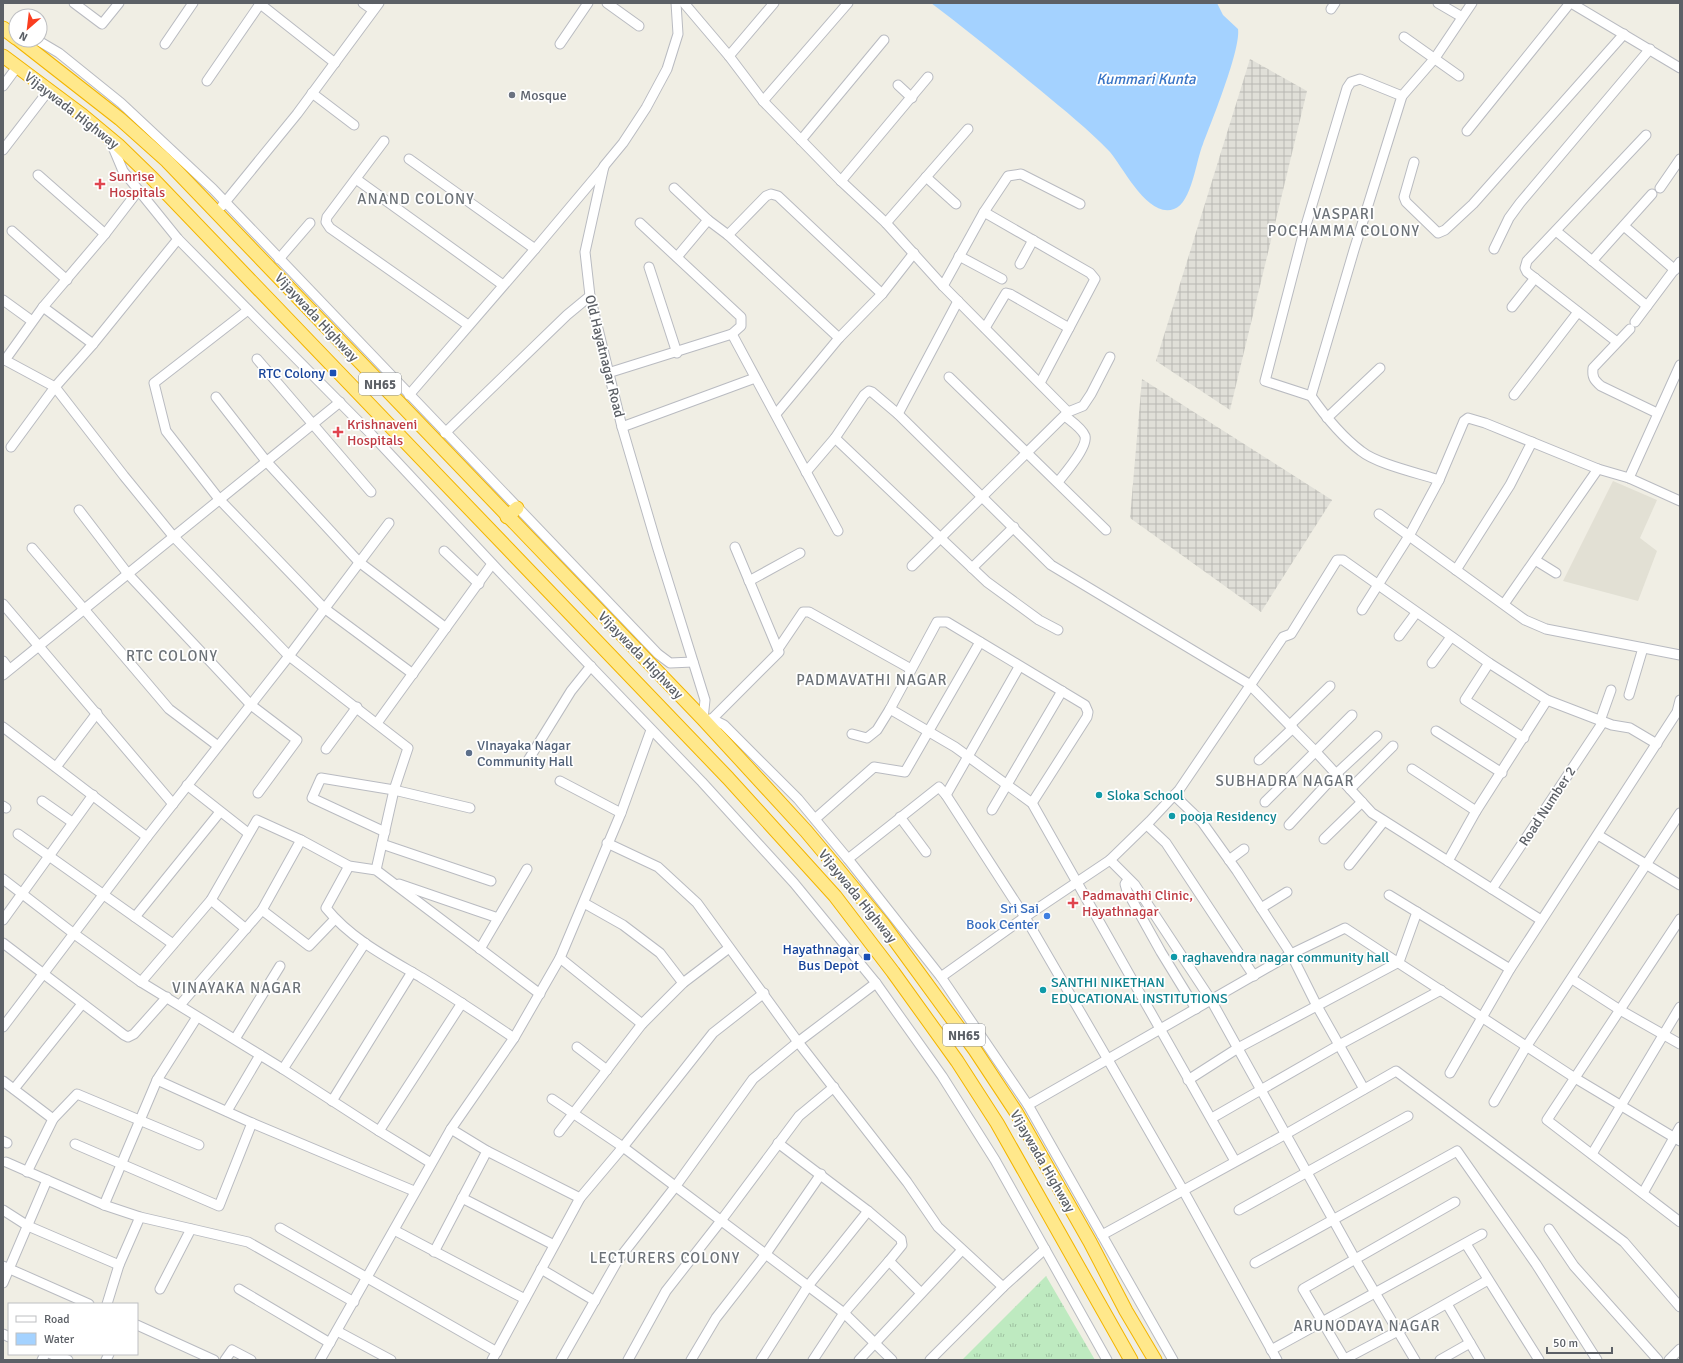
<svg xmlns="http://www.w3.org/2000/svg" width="1683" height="1363" viewBox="0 0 1683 1363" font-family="Signika,sans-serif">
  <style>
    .industrial { fill: url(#industrial-grid) }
    .education { fill: #e2e0d4 }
    .grass { fill: url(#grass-tufts) }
    .water { fill: #a4d2ff }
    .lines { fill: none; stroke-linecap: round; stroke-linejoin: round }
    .minor-casing { stroke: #b9bbc1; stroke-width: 11 }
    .highway-casing { stroke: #f3b500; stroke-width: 15 }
    .minor { stroke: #fff; stroke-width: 9 }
    .highway { stroke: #ffe88b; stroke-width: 13 }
    .worship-dot { fill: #6b7280; stroke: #fff; stroke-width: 1.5 }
    .health-dot { fill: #e0444e; stroke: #fff; stroke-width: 1.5 }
    .transit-dot { fill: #1a4fb4; stroke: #fff; stroke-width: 1.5 }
    .service-dot { fill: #5c6f8a; stroke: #fff; stroke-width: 1.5 }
    .culture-dot { fill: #0f9aa8; stroke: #fff; stroke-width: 1.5 }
    .shop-dot { fill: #3f7fe0; stroke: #fff; stroke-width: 1.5 }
    .labels { text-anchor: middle; stroke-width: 3.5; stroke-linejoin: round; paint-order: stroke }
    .shield { fill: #fff; stroke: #8d9094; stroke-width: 1 }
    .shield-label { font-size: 13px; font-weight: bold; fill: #5c6066 }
    .worship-label { font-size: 14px; fill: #5b616d; stroke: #fff; text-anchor: start }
    .street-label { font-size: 14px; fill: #5c6066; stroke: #fff }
    .health-label { font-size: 14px; fill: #be3a42; stroke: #fff; text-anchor: start }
    .transit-label { font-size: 14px; fill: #164399; stroke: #fff; text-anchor: end }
    .service-label { font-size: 14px; fill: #4e5e75; stroke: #fff; text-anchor: start }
    .culture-label { font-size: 14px; fill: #0d838f; stroke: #fff; text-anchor: start }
    .shop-label { font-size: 14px; fill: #366cbe; stroke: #fff; text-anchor: end }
    .water-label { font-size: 15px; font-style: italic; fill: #3975c6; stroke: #fff }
    .neighbourhood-label { font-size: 15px; letter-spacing: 1px; fill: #6c7278; stroke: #fff }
  </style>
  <defs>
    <pattern id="industrial-grid" width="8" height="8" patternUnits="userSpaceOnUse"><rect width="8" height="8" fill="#e0dfd8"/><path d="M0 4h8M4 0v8" fill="none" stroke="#b9b8b3"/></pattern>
    <pattern id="grass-tufts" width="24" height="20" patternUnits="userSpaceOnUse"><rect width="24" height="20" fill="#beeac0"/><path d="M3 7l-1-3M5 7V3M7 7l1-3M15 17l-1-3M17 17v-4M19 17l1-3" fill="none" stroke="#9ec1a0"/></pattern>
  </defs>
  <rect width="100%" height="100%" fill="#f0eee4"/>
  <g class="industrial">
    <polygon points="1250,59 1307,91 1230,410 1156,361"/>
    <polygon points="1142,379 1332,500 1261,612 1130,518"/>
  </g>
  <polygon class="education" points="1613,481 1657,500 1640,538 1657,551 1638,601 1563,581"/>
  <polygon class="grass" points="1046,1276 1095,1360 962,1360"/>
  <path class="water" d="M 931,3 L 1217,3 L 1223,15 L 1238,29 C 1241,49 1211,123 1203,144 C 1196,160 1192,203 1174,209 C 1148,219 1123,167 1110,152 C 1088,129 1064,110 1040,90 C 1004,60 968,31 931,3 Z"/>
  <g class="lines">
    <g class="minor-casing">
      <g id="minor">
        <polyline points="74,3 102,24 119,3"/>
        <polyline points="259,3 335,63"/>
        <polyline points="363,3 373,10"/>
        <polyline points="607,3 639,26"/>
        <polyline points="676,3 678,34 667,69 646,108 623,143 604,166 585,252 590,296 622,427 657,546 705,700 703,719 712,719 724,725 798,799 848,859 941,977 1028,1105 1173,1360"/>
        <polyline points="684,3 729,56 763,101 841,181 886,223 943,286 1068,412 912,566"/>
        <polyline points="1438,3 1462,17"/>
        <polyline points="1571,3 1680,68"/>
        <polyline points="1331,9 1335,3"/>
        <polyline points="1404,37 1459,76"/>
        <polyline points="37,40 59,53 121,103 213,189 658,654 670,663 693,662"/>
        <polyline points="165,44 193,3"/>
        <polyline points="560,44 588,3"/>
        <polyline points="729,56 774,3"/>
        <polyline points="207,81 260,4"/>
        <polyline points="898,85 912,98"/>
        <polyline points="3,86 17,67"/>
        <polyline points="312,93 354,125"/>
        <polyline points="763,101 848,3"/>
        <polyline points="1467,131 1570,3"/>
        <polyline points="110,140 123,171 178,239 372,435 500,572 702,782 794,883 876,983 942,1076 995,1160 1107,1360"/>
        <polyline points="801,140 884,40"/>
        <polyline points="384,141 327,217 326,222 330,228 468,325"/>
        <polyline points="3,150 49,90"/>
        <polyline points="409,159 535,249"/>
        <polyline points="1414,162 1404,197 1406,202 1438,233 1445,230 1473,204 1624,34"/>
        <polyline points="38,175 105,234"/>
        <polyline points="926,177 956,204"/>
        <polyline points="356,179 503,285"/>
        <polyline points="841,181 928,77"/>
        <polyline points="674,188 708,220"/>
        <polyline points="1660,188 1680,159"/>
        <polyline points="222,206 297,114 379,3"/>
        <polyline points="984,212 1090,273 1095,279 1040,383"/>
        <polyline points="886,223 968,129"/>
        <polyline points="1624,226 1675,270"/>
        <polyline points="12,231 67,280"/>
        <polyline points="1556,231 1647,306"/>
        <polyline points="728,235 766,196 771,194 778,196 882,294"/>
        <polyline points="1494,249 1509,218 1520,203 1650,49"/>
        <polyline points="959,256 1002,279"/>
        <polyline points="677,257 708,220 728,235 839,338"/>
        <polyline points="279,259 310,223"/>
        <polyline points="1592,261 1652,194"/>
        <polyline points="1020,264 1033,240"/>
        <polyline points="649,267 677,353"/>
        <polyline points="943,286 984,212 1008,176 1021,174 1080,204"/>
        <polyline points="3,300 32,321"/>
        <polyline points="1512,307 1535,278"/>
        <polyline points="248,310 154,383 166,431 219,499 324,608 413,674"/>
        <polyline points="1635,322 1680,262"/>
        <polyline points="985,328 1006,293 1010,294 1069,328"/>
        <path d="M 1630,329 L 1593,368 C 1592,377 1594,380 1601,386 L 1657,413"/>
        <polyline points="732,334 838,531"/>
        <polyline points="1617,342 1527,272 1525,268 1527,261 1646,135"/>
        <polyline points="93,344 43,307 105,234 138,191"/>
        <polyline points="3,359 55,387 124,476 173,536 289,656 408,748 394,790 376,870"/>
        <polyline points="257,359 371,492"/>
        <polyline points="5,360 43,307"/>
        <polyline points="608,373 732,334 741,326 741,317 640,223"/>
        <polyline points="949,377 1106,530"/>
        <polyline points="409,395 535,249 604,167"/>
        <polyline points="1514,395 1578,312"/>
        <polyline points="1311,396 1265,381 1303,235 1347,88 1351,82 1360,79 1402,96"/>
        <polyline points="216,397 266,461 359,562 446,628"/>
        <polyline points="1068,412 1083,406 1091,394 1110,357"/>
        <polyline points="776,414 839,338 882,294 914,253"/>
        <polyline points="898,414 958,301"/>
        <polyline points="1327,418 1380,368"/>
        <polyline points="622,427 755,378"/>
        <polyline points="445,433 567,315 590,296"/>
        <polyline points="835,438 987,582 1039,620 1058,630"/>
        <polyline points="11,447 55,387 93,344 178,239"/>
        <polyline points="806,472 835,438 864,395 869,391 872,392 898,414 1051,565 1249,684 1316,752 1372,813 1541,920"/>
        <polyline points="1629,478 1680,365"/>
        <path d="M 1439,480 C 1418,473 1377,464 1361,451 C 1341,436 1325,416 1311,396 L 1354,250 L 1402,96 L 1435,58 L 1472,3"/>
        <path d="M 1058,482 C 1065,473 1088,447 1085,436 C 1082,428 1071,421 1065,416"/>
        <polyline points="79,510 128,574 251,705 297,740 258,793"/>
        <polyline points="1379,514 1525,620 1546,629 1680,655"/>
        <polyline points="32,548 169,709 218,746"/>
        <polyline points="444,551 479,584"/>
        <polyline points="1535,560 1556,573"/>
        <polyline points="972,568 1014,527"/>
        <polyline points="1456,570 1510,485 1532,442"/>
        <polyline points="749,581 800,553"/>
        <polyline points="3,604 173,804"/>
        <polyline points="1504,604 1598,469"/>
        <polyline points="1362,610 1409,536 1439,480 1464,421 1468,418 1485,423 1598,469 1629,478 1680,501"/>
        <polyline points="1399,636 1416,613"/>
        <polyline points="778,649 803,612 809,612 911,669"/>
        <polyline points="3,661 9,669"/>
        <polyline points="1432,663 1451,637"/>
        <polyline points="1489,663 1465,700 1524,738"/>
        <polyline points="3,675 340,402"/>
        <polyline points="1629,695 1643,648"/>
        <polyline points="890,709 937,622 947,622 1085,705 1088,712 1087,717 1032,803"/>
        <polyline points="712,719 779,652 735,547"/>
        <polyline points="1600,721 1611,690"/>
        <polyline points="377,723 492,564"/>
        <polyline points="1290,725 1330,686"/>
        <polyline points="3,727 147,837"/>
        <polyline points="1436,731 1502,773"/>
        <polyline points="852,734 867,738 877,730 890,709 955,747 1032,803 1235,1161"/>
        <polyline points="326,749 357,707"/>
        <polyline points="1259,760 1293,728"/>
        <polyline points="527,762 571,691 591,666"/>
        <polyline points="56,767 97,713"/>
        <polyline points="1412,769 1476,811"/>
        <polyline points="560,781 621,813"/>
        <polyline points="187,785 248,833"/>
        <polyline points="1350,789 1393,746"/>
        <polyline points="946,795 1019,667"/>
        <polyline points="1174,795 1202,822 1237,871 1291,954 1317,1006 1364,1089"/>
        <polyline points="42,801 72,822"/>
        <polyline points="1265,802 1352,715"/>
        <polyline points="3,806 6,808"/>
        <polyline points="992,810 1062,691"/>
        <polyline points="900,817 926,852"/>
        <polyline points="815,819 874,767 905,772 980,642"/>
        <polyline points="1147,825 1166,843 1254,976"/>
        <polyline points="1289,825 1336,774 1377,736"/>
        <polyline points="385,832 312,798 321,778 394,790 470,808"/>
        <polyline points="18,834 173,944"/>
        <polyline points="1598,835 1680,885"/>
        <polyline points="1324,839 1362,802"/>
        <polyline points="607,843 658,867 697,903 798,1042 907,1182 938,1227 1003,1287"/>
        <polyline points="382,844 491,881"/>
        <polyline points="848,859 939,787 946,795 1025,917 1107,1058 1183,1190 1277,1360"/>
        <polyline points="1110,860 1135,885 1211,1000 1355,1259 1415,1360"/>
        <polyline points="1229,860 1244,849"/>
        <polyline points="1448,861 1476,811 1547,700"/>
        <polyline points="1349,865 1384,821"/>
        <path d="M 349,866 L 326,908 C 351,939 388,958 422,978 C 453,997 483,1017 514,1038"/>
        <polyline points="3,879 73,933 141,982 283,1069 379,1131 431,1163"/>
        <polyline points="1128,880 1125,884 1127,891 1161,952 1196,1009"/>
        <polyline points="399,884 498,918"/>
        <polyline points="1492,889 1603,722"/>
        <polyline points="1389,895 1510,969"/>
        <polyline points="211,900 246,929"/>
        <polyline points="584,903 623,925 660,953 683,983"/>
        <polyline points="1261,908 1287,892"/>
        <polyline points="262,910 309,946 335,919"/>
        <polyline points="135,917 220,812"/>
        <polyline points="1680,919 1547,1120 1680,1222"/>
        <polyline points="3,920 93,795"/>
        <polyline points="3,943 124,1035 128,1037 134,1034 167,997"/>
        <polyline points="480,949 527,869"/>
        <polyline points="560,958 642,1024"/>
        <polyline points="941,977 1025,917 1110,860 1150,821 1179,790 1283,637 1291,634 1337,560 1343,560 1489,663 1547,700 1612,725 1630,728 1657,744"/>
        <polyline points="1572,979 1620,1010 1680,1044"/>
        <polyline points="141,982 211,900 257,820 301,840 349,866 376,870 540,994"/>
        <polyline points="180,1005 262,910 301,840"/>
        <polyline points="3,1027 147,837 289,656 389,523"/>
        <polyline points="235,1039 280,966"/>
        <polyline points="577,1047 607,1070"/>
        <polyline points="283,1069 365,943"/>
        <polyline points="1450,1073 1510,969 1677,712 1680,700"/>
        <polyline points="157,1080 252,1123 414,1191"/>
        <polyline points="1188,1080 1238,1048 1399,962 1417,912"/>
        <polyline points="3,1081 53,1119"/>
        <polyline points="14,1089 82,1004"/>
        <polyline points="552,1099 623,1147 844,1313 892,1360"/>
        <polyline points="332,1101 412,972"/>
        <polyline points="1494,1102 1526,1047 1680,813"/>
        <polyline points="1028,1105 1291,954 1345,928 1575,1078 1680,1141"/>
        <polyline points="227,1111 260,1055"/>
        <polyline points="1212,1118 1339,1045 1441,990"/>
        <polyline points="451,1129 487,1151 580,1198"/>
        <polyline points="379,1131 462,1003"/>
        <polyline points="559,1132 642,1024 683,983 729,948"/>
        <polyline points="3,1141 7,1143"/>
        <polyline points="778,1143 868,1211 901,1239 902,1245 889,1261 921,1293"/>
        <polyline points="75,1144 219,1206 252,1123"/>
        <polyline points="1592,1154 1680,1007"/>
        <polyline points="6,1162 104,1205 140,1217 248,1242 354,1302"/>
        <polyline points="27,1172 53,1119 77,1094 199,1145"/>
        <polyline points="1643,1193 1680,1127"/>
        <polyline points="462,1198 554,1245"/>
        <polyline points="104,1205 157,1080 197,1017"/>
        <polyline points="3,1210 28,1226 119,1265 140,1217"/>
        <polyline points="1239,1210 1408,1116"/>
        <polyline points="280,1228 497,1352"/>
        <polyline points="1549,1229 1574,1266 1658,1360"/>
        <polyline points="394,1230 525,1299"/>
        <polyline points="1102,1235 1286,1134 1396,1071 1624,1242 1680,1307"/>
        <polyline points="1466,1244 1539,1360"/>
        <polyline points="434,1252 487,1151"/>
        <polyline points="1255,1263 1457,1151 1536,1264 1597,1360"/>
        <polyline points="3,1266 89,1304"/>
        <polyline points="541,1269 595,1301"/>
        <polyline points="3,1283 47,1180"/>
        <polyline points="160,1289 191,1229"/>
        <polyline points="239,1289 330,1343"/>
        <polyline points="107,1304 119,1265"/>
        <polyline points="1447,1304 1480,1360"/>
        <polyline points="137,1325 214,1360"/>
        <polyline points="337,1331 391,1360"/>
        <polyline points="3,1334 9,1337"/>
        <polyline points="1271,1350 1482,1234"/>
        <polyline points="51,1354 68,1360"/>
        <polyline points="1345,1359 1398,1331 1488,1280"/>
        <polyline points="42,1360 45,1354"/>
        <polyline points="106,1360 109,1354"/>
        <polyline points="225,1360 232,1350 251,1360"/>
        <polyline points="320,1360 451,1129 514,1038 560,958 621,813 651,730"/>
        <polyline points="492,1360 580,1198 623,1147 713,1033 764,993"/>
        <polyline points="561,1360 618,1260 675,1187 753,1079 798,1042 876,983"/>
        <polyline points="628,1360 666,1291 720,1222 799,1116 834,1087"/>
        <polyline points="691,1360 716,1318 765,1255 821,1174"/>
        <polyline points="761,1360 808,1286 868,1211"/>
        <polyline points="813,1360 844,1313 889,1261"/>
        <polyline points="859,1360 962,1250"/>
        <polyline points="930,1360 1003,1287 1045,1249"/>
        <polyline points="1345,1360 1303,1289 1455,1202"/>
        <polyline points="1440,1360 1470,1343"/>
        <polyline points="1669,1360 1680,1349"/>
      </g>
    </g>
    <g class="highway-casing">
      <g id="highway">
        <polyline points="3,28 16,38"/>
        <polyline points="19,40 120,119 167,161 703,719 806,831 837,868 883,924 975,1050 1016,1112 1090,1242 1126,1311 1155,1360"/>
        <polyline points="3,56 82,115 118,145 153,179 728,778 835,896 893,972 957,1061 997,1123 1131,1360"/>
        <polyline points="507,517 517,508"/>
      </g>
    </g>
    <use href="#minor" class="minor"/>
    <use href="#highway" class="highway"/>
  </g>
  <circle class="worship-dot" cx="512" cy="95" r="4"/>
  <g class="health-dot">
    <path d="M98 178h4v4h4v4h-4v4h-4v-4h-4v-4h4z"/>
    <path d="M336 426h4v4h4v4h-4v4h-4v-4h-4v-4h4z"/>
    <path d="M1071 897h4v4h4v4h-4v4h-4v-4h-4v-4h4z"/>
  </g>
  <g class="transit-dot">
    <rect x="329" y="369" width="8" height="8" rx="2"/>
    <rect x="863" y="953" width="8" height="8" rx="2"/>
  </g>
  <circle class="service-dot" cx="469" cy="753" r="4"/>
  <g class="culture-dot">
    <circle cx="1099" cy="795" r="4"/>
    <circle cx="1172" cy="816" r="4"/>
    <circle cx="1174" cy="957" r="4"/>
    <circle cx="1043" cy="990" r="4"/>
  </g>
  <circle class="shop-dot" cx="1047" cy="916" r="4"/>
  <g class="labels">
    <g class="shield">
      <rect x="359" y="373" width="42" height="22" rx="3"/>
      <rect x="943" y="1024" width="42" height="22" rx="3"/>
    </g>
    <g class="shield-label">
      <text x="380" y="389">NH65</text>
      <text x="964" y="1040">NH65</text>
    </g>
    <g class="worship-label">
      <text x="520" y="100">Mosque</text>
    </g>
    <g class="street-label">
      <text transform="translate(72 110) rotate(38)" y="5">Vijaywada Highway</text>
      <text transform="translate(317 317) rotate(47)" y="5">Vijaywada Highway</text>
      <text transform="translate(605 356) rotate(76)" y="5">Old Hayatnagar Road</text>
      <text transform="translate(641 655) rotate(46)" y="5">Vijaywada Highway</text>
      <text transform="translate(1547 806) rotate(-57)" y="5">Road Number 2</text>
      <text transform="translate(858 896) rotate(51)" y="5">Vijaywada Highway</text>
      <text transform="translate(1043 1161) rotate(60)" y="5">Vijaywada Highway</text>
    </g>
    <g class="health-label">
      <text x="109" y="181">Sunrise<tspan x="109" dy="16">Hospitals</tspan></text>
      <text x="347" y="429">Krishnaveni<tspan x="347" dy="16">Hospitals</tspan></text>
      <text x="1082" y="900">Padmavathi Clinic,<tspan x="1082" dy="16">Hayathnagar</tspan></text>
    </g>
    <g class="transit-label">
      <text x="325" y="378">RTC Colony</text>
      <text x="859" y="954">Hayathnagar<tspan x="859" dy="16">Bus Depot</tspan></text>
    </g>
    <g class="service-label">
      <text x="477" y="750">VInayaka Nagar<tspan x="477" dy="16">Community Hall</tspan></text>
    </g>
    <g class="culture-label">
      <text x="1107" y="800">Sloka School</text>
      <text x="1180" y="821">pooja Residency</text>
      <text x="1182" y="962">raghavendra nagar community hall</text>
      <text x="1051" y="987">SANTHI NIKETHAN<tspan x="1051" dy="16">EDUCATIONAL INSTITUTIONS</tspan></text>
    </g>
    <g class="shop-label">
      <text x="1039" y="913">Sri Sai<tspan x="1039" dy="16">Book Center</tspan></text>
    </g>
    <g class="water-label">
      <text x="1146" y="84">Kummari Kunta</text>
    </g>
    <g class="neighbourhood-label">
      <text x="416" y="204">ANAND COLONY</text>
      <text x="1344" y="219">VASPARI<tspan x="1344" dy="17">POCHAMMA COLONY</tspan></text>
      <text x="172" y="661">RTC COLONY</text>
      <text x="872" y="685">PADMAVATHI NAGAR</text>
      <text x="1285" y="786">SUBHADRA NAGAR</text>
      <text x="237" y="993">VINAYAKA NAGAR</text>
      <text x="665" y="1263">LECTURERS COLONY</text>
      <text x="1367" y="1331">ARUNODAYA NAGAR</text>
    </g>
  </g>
  <rect width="1683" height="1363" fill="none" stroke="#5c6066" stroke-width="8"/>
  <rect x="8" y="1303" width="130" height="52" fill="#ffffff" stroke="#bebfc2"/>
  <rect x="16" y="1316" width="20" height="6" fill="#ffffff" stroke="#bebfc2"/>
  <text x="44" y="1323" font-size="12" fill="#5c6066">Road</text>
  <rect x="16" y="1333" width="20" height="12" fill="#a4d2ff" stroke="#bebfc2"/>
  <text x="44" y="1343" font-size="12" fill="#5c6066">Water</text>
  <g transform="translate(28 28) rotate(208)"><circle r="19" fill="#ffffff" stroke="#bebfc2"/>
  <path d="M0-3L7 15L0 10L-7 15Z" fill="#fa3d1f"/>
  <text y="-6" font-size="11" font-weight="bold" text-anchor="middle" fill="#5c6066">N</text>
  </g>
  <path d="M1547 1347v6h65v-6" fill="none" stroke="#5c6066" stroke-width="2"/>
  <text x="1553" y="1347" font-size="12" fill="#5c6066" stroke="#ffffff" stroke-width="3" paint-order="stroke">50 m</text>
</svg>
